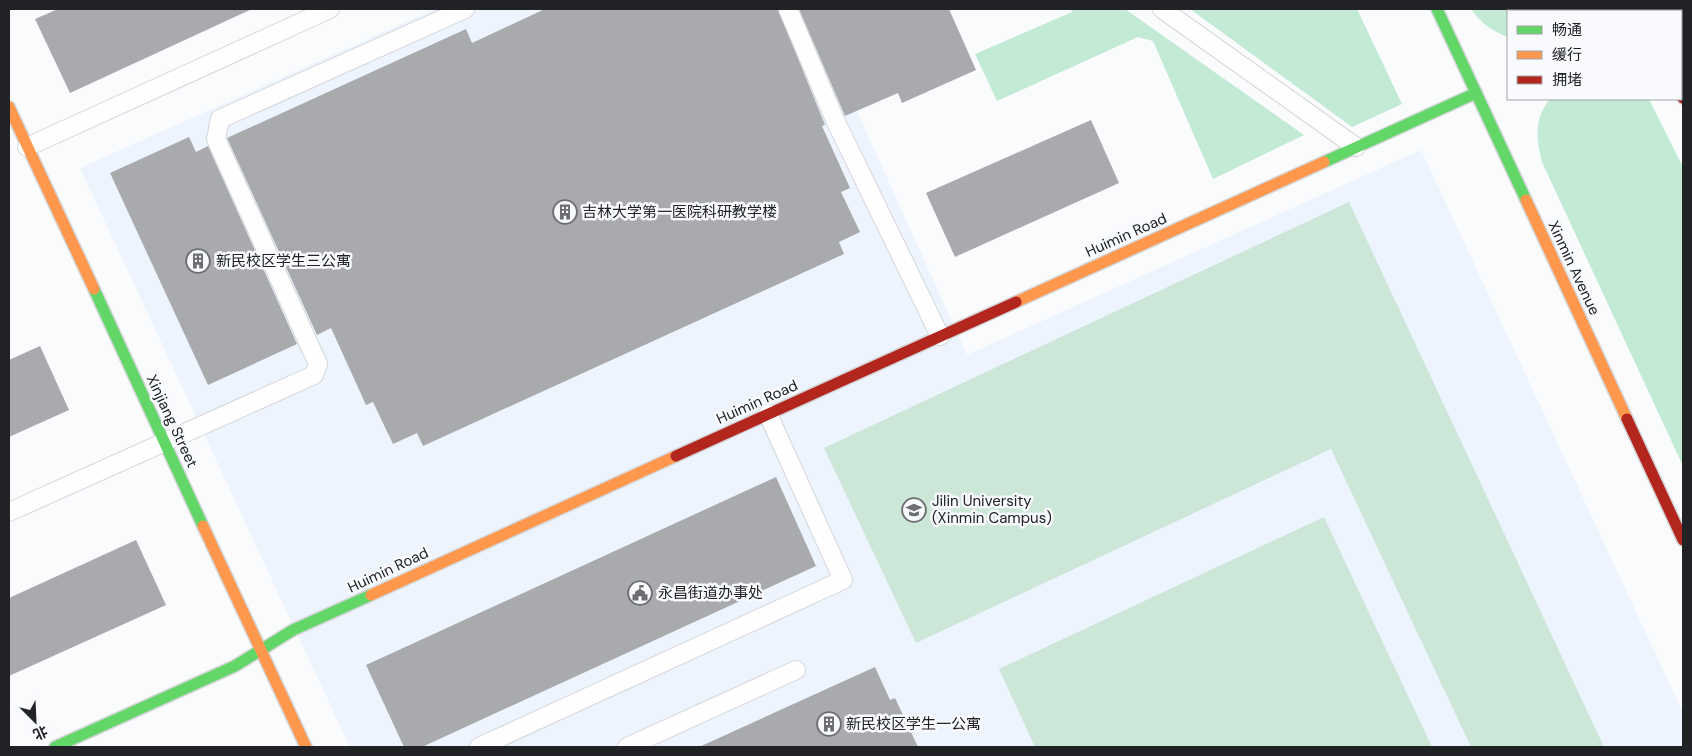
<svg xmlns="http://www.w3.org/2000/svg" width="1692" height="756" viewBox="0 0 1692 756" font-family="'DM Sans','Noto Sans SC',sans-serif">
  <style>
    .built { fill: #edf4fe }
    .green { fill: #cce6d8 }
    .forest { fill: #c3ead4 }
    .building { fill: #a9aaad }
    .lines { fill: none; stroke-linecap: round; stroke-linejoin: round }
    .lane-casing { stroke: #d4d6d9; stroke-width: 20 }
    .fast-casing { stroke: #d4d6d9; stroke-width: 14 }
    .slow-casing { stroke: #d4d6d9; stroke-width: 14 }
    .jam-casing { stroke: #d4d6d9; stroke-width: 14 }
    .lane { stroke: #fefeff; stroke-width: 18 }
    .fast { stroke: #63d668; stroke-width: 11 }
    .slow { stroke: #ff974d; stroke-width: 11 }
    .jam { stroke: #b3261e; stroke-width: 11 }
    .labels { text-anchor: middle; stroke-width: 5; stroke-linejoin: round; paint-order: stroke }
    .poi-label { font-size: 15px; fill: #202226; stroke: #f8fafe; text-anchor: start }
    .street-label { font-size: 15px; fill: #202226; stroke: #f8fafe }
  </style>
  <rect width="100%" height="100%" fill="#f9fbfd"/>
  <polygon class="built" points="435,9 818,9 859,116 967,355 1421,150 1683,713 1683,747 350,747 80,168"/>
  <g class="green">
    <polygon points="1349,202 1604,747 1471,747 1331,449 916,643 824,448"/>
    <polygon points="1324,517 1432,747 1035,747 999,669"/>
  </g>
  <g class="forest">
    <polygon points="1071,9 1125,9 1304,135 1213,179 1153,41 1138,37 997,101 975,54 1072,12"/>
    <polygon points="1190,9 1357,9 1402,104 1352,127"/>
    <path d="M 1471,9 L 1578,9 L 1576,11 L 1508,11 L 1508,37 C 1492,31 1481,23 1471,9 Z"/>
    <path d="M 1550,99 L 1649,99 L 1683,167 L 1683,466 L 1542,162 C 1536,139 1534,118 1550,99 Z"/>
  </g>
  <g class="building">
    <polygon points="58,9 252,9 70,93 35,19"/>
    <polygon points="545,9 778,9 825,125 822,126 850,188 841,192 860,232 839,242 844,254 423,446 417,433 393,444 373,402 366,405 331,328 317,335 227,138 466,29 472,43"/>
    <polygon points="799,9 949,9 976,70 902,103 898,93 845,116"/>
    <polygon points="1091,120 1119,183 955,257 926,193"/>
    <polygon points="189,137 196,152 208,146 297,344 208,385 110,173"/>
    <polygon points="40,346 69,410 9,437 9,360"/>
    <polygon points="776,477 816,566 422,747 404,747 366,665"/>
    <polygon points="136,540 166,605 9,676 9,598"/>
    <polygon points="875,667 890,700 895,698 918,747 699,747"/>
  </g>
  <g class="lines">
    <g class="lane-casing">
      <g id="lane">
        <polyline points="788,9 835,120 940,336"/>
        <polyline points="1162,9 1356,147"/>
        <polyline points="27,147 330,9"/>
        <polyline points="9,512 314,375 318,364 216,139 220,119 465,9"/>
        <polyline points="479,747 843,580 768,414"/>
        <polyline points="627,747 796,670"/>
      </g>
    </g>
    <g class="fast-casing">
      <g id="fast">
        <polyline points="1437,9 1526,200"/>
        <polyline points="1324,162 1476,93"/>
        <polyline points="94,289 203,526"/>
        <polyline points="55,747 235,666 293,630 371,595"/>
      </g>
    </g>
    <g class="slow-casing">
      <g id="slow">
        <polyline points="9,107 94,289"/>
        <polyline points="1526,200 1627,419"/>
        <polyline points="1016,302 1324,162"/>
        <polyline points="203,526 306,747"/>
        <polyline points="371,595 676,456"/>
      </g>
    </g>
    <g class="jam-casing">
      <g id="jam">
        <polyline points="1642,9 1643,11"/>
        <polyline points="1681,92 1683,98"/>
        <polyline points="1627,419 1683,540"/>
        <polyline points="676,456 1016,302"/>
      </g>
    </g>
    <use href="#lane" class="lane"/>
    <use href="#fast" class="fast"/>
    <use href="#slow" class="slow"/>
    <use href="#jam" class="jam"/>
  </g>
  <defs>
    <g id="building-ring" transform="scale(1.25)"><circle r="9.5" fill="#f8fafe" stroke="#6c6e71" stroke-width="1.5"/><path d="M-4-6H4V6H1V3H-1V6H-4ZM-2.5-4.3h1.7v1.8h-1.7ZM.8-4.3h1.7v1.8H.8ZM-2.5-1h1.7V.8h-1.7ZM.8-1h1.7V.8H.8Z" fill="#6c6e71"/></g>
    <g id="university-ring" transform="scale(1.25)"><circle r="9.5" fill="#f8fafe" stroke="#6c6e71" stroke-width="1.5"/><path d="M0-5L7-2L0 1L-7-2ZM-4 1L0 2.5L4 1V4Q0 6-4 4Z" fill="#6c6e71"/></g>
    <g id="civic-ring" transform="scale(1.25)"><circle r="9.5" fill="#f8fafe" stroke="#6c6e71" stroke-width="1.5"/><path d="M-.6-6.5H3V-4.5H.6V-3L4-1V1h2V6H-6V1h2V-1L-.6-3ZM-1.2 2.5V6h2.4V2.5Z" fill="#6c6e71"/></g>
  </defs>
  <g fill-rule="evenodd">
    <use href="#building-ring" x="565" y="212"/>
    <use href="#building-ring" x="198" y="261"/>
    <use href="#university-ring" x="914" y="510"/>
    <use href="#civic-ring" x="640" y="593"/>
    <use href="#building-ring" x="829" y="724"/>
  </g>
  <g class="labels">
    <g class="poi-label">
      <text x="582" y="217">吉林大学第一医院科研教学楼</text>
      <text x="216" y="266">新民校区学生三公寓</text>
      <text x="932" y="506">Jilin University<tspan x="932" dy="17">(Xinmin Campus)</tspan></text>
      <text x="658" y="598">永昌街道办事处</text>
      <text x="846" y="729">新民校区学生一公寓</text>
    </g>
    <g class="street-label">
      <text transform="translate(1126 235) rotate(-24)" y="5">Huimin Road</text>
      <text transform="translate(1574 268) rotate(65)" y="5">Xinmin Avenue</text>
      <text transform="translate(757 402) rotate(-24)" y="5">Huimin Road</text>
      <text transform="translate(172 421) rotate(65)" y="5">Xinjiang Street</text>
      <text transform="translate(388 570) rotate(-25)" y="5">Huimin Road</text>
    </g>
  </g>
  <rect width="1692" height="756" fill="none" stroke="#202226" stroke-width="20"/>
  <rect x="1507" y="10" width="175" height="90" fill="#f8fafe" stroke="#a2a4a8"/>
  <rect x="1517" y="26" width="25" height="8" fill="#63d668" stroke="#a2a4a8"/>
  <text x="1552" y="35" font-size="15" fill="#202226">畅通</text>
  <rect x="1517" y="51" width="25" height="8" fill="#ff974d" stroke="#a2a4a8"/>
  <text x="1552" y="60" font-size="15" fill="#202226">缓行</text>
  <rect x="1517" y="76" width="25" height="8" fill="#b3261e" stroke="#a2a4a8"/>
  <text x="1552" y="85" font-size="15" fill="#202226">拥堵</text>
  <g transform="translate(35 721) rotate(156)" stroke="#f8fafe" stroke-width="4" paint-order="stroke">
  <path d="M0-4L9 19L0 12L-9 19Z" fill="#202226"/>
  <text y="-8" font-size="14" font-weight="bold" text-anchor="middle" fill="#202226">北</text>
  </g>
</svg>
